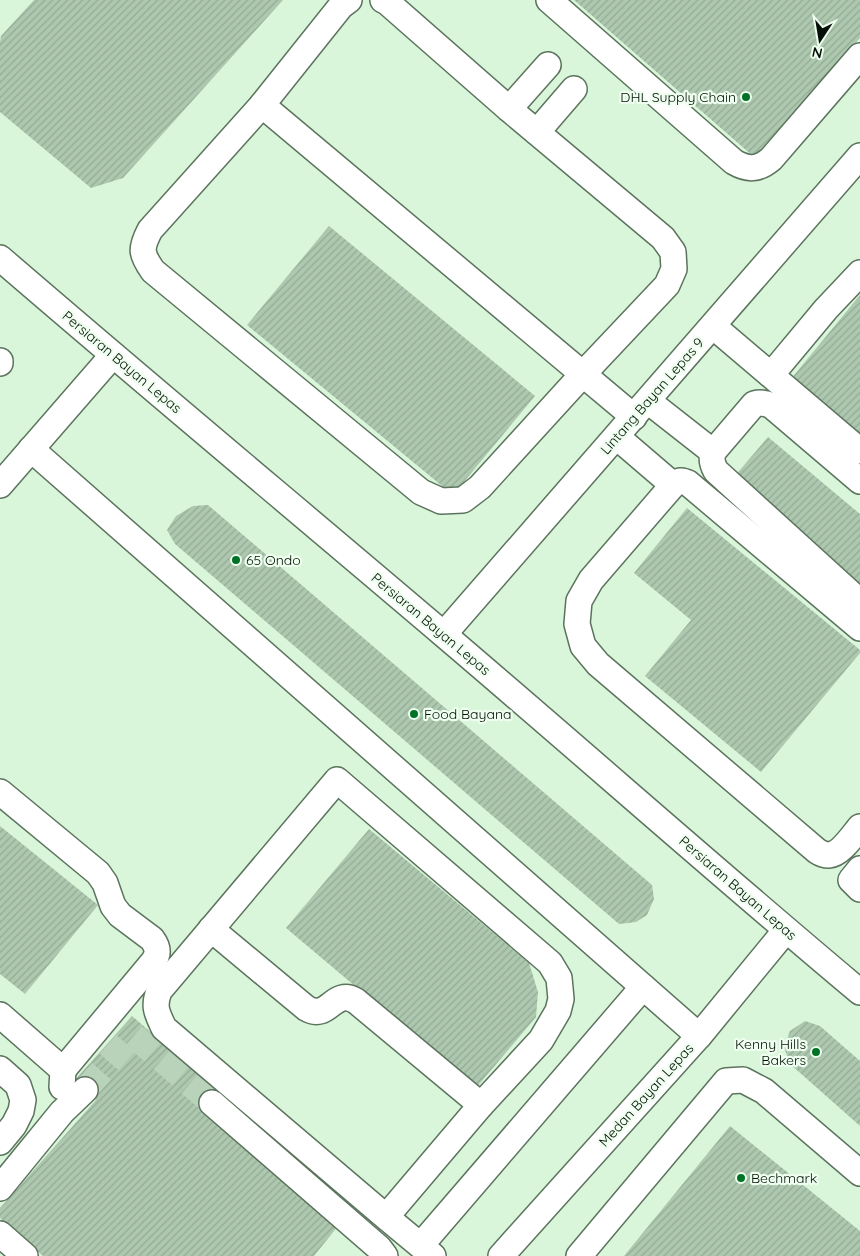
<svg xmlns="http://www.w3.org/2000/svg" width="860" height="1256" viewBox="0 0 860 1256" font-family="Quicksand,sans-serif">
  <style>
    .building { fill: url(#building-hatch) }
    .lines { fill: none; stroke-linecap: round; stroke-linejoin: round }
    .minor-tunnel { stroke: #b9d2ba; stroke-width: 25; stroke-dasharray: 25 12; stroke-linecap: butt }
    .minor-casing { stroke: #5c745d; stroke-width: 28 }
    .minor { stroke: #fff; stroke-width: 25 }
    .poi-dot { fill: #007225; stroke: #eeffef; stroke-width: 2 }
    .labels { text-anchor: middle; stroke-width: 4.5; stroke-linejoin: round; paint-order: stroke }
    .poi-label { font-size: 14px; fill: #060f07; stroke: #eeffef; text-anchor: start }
    .street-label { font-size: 14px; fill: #060f07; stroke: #eeffef }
  </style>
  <defs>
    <pattern id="building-hatch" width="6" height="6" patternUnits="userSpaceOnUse" patternTransform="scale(1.25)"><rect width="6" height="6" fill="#adc8af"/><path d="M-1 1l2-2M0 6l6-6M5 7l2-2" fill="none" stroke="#93ab95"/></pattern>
  </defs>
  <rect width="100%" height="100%" fill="#d9f5da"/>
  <g class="building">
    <polygon points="34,0 283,0 123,178 91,188 0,112 0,42 1,36"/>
    <polygon points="574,0 860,0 860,38 754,157"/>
    <polygon points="329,226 535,396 453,495 247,325"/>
    <polygon points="860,295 860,445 786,385"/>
    <polygon points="768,437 860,514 860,584 734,477"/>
    <polygon points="208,505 652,885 654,899 647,915 636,922 619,924 175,544 167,530 176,516 193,506"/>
    <polygon points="687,508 860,650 860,653 761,772 645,676 691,620 634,573"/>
    <polygon points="0,826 98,905 25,994 0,974"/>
    <polygon points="369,829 529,963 538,992 536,1017 476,1088 286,928"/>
    <polygon points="132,1016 221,1093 205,1111 338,1226 314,1256 43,1256 0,1218 0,1208 96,1100 74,1081"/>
    <polygon points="805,1021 820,1026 860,1061 860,1126 790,1064 784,1047 790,1031"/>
    <polygon points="730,1126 860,1231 860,1256 624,1256"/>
  </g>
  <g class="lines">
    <polyline class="minor-tunnel" points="85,1090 133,1035 212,1103"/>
    <g class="minor-casing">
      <g id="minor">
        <path d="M 349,0 L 341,6 L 262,105 L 150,230 C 140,249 141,254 153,271 L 421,492 L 441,501 L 463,500 L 480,487 L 583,374 L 667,285 L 674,269 L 673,252 L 663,238 L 509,109 L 387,2 L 383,0"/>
        <path d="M 549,0 L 734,162 C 748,170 758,170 771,159 L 860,56"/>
        <polyline points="262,105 634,417"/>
        <polyline points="509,109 548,65"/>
        <polyline points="537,132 574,89"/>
        <path d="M 0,258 C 146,384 295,508 442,633 C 582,752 719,874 860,992"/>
        <polyline points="713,326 860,451"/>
        <polyline points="0,361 0,363"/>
        <polyline points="771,375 826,309 860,273"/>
        <path d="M 648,401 L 713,452 C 711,459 712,464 716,471 L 860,602"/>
        <polyline points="617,437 673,485"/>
        <polyline points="31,449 699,1036"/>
        <path d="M 713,452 L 754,404 C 761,402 766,403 772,406 L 860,481"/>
        <polyline points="0,485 113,355"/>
        <path d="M 860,628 L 688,483 C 682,480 679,480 673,485 L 591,580 L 579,601 L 577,624 L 583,646 L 598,664 L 817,851 C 820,853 825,855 829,855 C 841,854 853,835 860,827"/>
        <polyline points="444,634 860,156"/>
        <path d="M 0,792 L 98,873 L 105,883 L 113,906 L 120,915 L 152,939 C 158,947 159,954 153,962 L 63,1070"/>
        <polyline points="860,869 851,880 860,889"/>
        <path d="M 211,929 L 306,1008 C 329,1022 333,987 356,1001 L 481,1105"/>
        <polyline points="0,1015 63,1070 62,1087"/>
        <polyline points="0,1069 18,1085 23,1100 21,1111 14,1125 0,1142"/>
        <polyline points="212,1103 379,1248 385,1256"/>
        <polyline points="0,1188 62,1112 85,1090"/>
        <path d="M 386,1217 L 481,1105 L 541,1040 L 558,1011 L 561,999 L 559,978 L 550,963 L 337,780 L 159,991 C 153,1007 157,1013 164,1028 L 386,1217 L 433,1256"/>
        <polyline points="0,1234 25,1256"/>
        <polyline points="421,1245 643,987"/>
        <polyline points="501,1256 699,1036 786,930"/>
        <polyline points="579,1256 726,1081 743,1080 764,1091 860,1173"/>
      </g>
    </g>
    <use href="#minor" class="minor"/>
  </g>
  <g class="poi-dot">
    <circle cx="746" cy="97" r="5"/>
    <circle cx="236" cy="560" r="5"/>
    <circle cx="414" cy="714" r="5"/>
    <circle cx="816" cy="1052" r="5"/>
    <circle cx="741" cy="1178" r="5"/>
  </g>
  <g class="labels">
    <g class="poi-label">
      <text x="736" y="102" text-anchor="end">DHL Supply Chain</text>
      <text x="246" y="565">65 Ondo</text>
      <text x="424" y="719">Food Bayana</text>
      <text x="806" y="1049" text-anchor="end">Kenny Hills<tspan x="806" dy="16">Bakers</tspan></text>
      <text x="751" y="1183">Bechmark</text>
    </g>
    <g class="street-label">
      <text transform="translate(122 362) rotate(40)" y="5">Persiaran Bayan Lepas</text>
      <text transform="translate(652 396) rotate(-49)" y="5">Lintang Bayan Lepas 9</text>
      <text transform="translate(431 624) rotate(40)" y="5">Persiaran Bayan Lepas</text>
      <text transform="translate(738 888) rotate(41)" y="5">Persiaran Bayan Lepas</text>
      <text transform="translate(646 1095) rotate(-48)" y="5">Medan Bayan Lepas</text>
    </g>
  </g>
  <g transform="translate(820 40) rotate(192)" stroke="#eeffef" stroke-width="4" paint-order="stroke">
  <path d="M0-4L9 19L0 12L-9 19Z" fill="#060f07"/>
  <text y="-8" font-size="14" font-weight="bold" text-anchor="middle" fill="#060f07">N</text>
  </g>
</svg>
